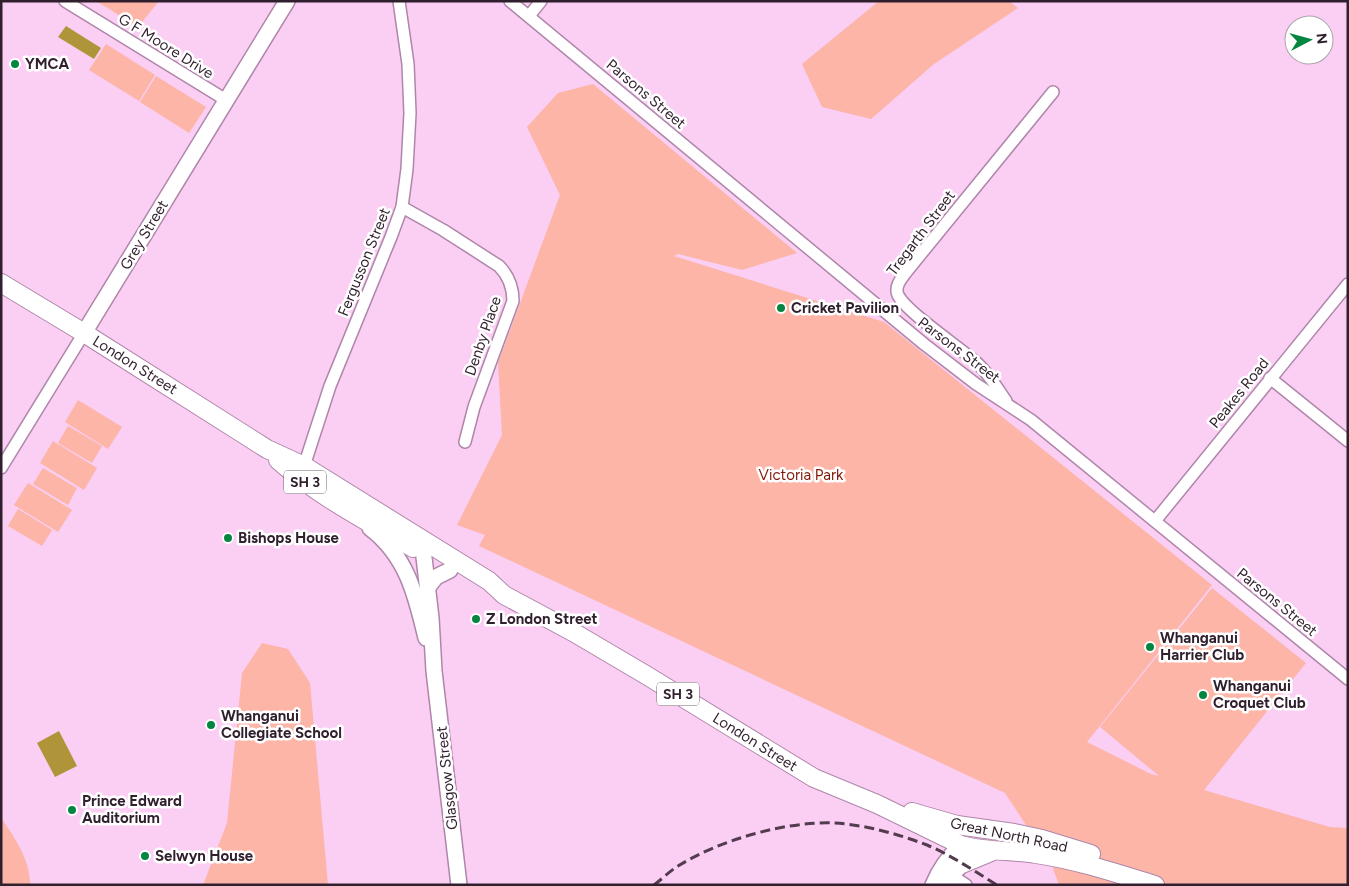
<svg xmlns="http://www.w3.org/2000/svg" width="1349" height="886" viewBox="0 0 1349 886" font-family="Figtree,sans-serif">
  <style>
    .green { fill: #fcb5a7 }
    .water { fill: #b09439 }
    .lines { fill: none; stroke-linecap: round; stroke-linejoin: round }
    .minor-casing { stroke: #af86a9; stroke-width: 14 }
    .major-casing { stroke: #af86a9; stroke-width: 18 }
    .highway-casing { stroke: #af86a9; stroke-width: 20 }
    .minor { stroke: #fff; stroke-width: 11 }
    .major { stroke: #fff; stroke-width: 15 }
    .highway { stroke: #fff; stroke-width: 18 }
    .rail { stroke: #523c4e; stroke-width: 3; stroke-dasharray: 10 5; stroke-linecap: butt }
    .poi-dot { fill: #048641; stroke: #fff; stroke-width: 2 }
    .labels { text-anchor: middle; stroke-width: 5; stroke-linejoin: round; paint-order: stroke }
    .shield { fill: #fff; stroke: #6e626c; stroke-width: 1 }
    .shield-label { font-size: 14px; font-weight: bold; fill: #301f2d }
    .street-label { font-size: 15px; fill: #301f2d; stroke: #fff }
    .poi-label { font-size: 15px; font-weight: bold; fill: #301f2d; stroke: #fff; text-anchor: start }
    .park-label { font-size: 15px; fill: #831909; stroke: #fff }
  </style>
  <rect width="100%" height="100%" fill="#fbcef4"/>
  <g class="green">
    <polygon points="96,1 159,1 138,27"/>
    <polygon points="879,1 1009,1 1018,8 934,64 871,119 822,107 802,64"/>
    <polygon points="106,44 155,75 139,101 89,70"/>
    <polygon points="156,76 206,107 189,133 140,102"/>
    <polygon points="593,84 797,253 742,270 678,254 674,256 884,322 1212,585 1087,742 1151,774 1159,776 1100,727 1212,588 1306,663 1204,790 1330,827 1348,828 1348,885 1059,885 1051,863 1005,793 479,546 485,535 457,525 502,435 498,363 560,195 527,127 558,93"/>
    <polygon points="78,400 122,427 108,449 65,422"/>
    <polygon points="68,426 102,446 92,463 58,443"/>
    <polygon points="53,441 97,468 84,490 40,463"/>
    <polygon points="43,468 77,488 68,505 33,484"/>
    <polygon points="28,483 72,510 58,532 14,505"/>
    <polygon points="18,509 52,530 42,546 8,526"/>
    <polygon points="262,643 288,649 310,683 328,885 203,885 227,823 242,673"/>
    <path d="M 1,818 C 15,838 30,859 30,885 L 1,885 Z"/>
  </g>
  <g class="water">
    <polygon points="66,26 101,48 94,59 58,37"/>
    <polygon points="59,731 77,766 55,777 37,743"/>
  </g>
  <g class="lines">
    <g class="minor-casing">
      <g id="minor">
        <polyline points="65,1 226,100"/>
        <polyline points="510,1 924,344 976,384 1031,420 1348,679"/>
        <polyline points="529,16 541,1"/>
        <path d="M 402,207 L 443,230 L 499,266 C 509,276 513,287 513,301 L 474,407 L 465,442"/>
        <polyline points="1270,378 1348,441"/>
        <path d="M 1006,401 C 997,388 989,374 978,364 C 961,348 906,312 898,295 C 894,286 902,278 907,271 L 1053,92"/>
        <polyline points="304,466 330,386 391,237 402,207 407,169 410,113 408,64 399,1"/>
        <polyline points="1,468 84,333"/>
        <polyline points="1155,521 1348,284"/>
        <polyline points="952,876 966,885"/>
      </g>
    </g>
    <g class="major-casing">
      <g id="major">
        <polyline points="84,333 287,1"/>
        <path d="M 370,528 C 407,556 416,596 426,638"/>
        <polyline points="422,540 431,618 434,671 459,885"/>
        <polyline points="428,587 436,577 450,570"/>
        <path d="M 933,885 C 940,868 948,857 961,845"/>
        <polyline points="943,885 962,864 963,854"/>
      </g>
    </g>
    <g class="highway-casing">
      <g id="highway">
        <path d="M 1,283 L 84,333 L 267,449 L 304,466 L 489,581 L 504,595 L 573,632 L 646,675 L 814,778 L 877,804 L 961,845 C 985,852 1011,850 1036,854 C 1077,860 1116,873 1155,885"/>
        <path d="M 278,460 C 318,496 367,521 413,548"/>
        <polyline points="912,812 957,825 1014,833 1042,839 1091,854"/>
        <polyline points="962,864 991,852"/>
      </g>
    </g>
    <use href="#minor" class="minor"/>
    <use href="#major" class="major"/>
    <use href="#highway" class="highway"/>
    <path class="rail" d="M 654,885 C 662,879 670,871 678,866 C 720,840 785,821 835,823 C 866,825 898,834 927,845 C 951,855 974,871 997,885"/>
  </g>
  <g class="poi-dot">
    <circle cx="15" cy="64" r="5"/>
    <circle cx="781" cy="308" r="5"/>
    <circle cx="228" cy="538" r="5"/>
    <circle cx="476" cy="619" r="5"/>
    <circle cx="1150" cy="647" r="5"/>
    <circle cx="1203" cy="695" r="5"/>
    <circle cx="211" cy="725" r="5"/>
    <circle cx="72" cy="810" r="5"/>
    <circle cx="145" cy="856" r="5"/>
  </g>
  <g class="labels">
    <g class="shield">
      <rect x="284" y="470.5" width="42" height="23" rx="4"/>
      <rect x="657" y="682.5" width="42" height="23" rx="4"/>
    </g>
    <g class="shield-label">
      <text x="305" y="487">SH 3</text>
      <text x="678" y="699">SH 3</text>
    </g>
    <g class="street-label">
      <text transform="translate(166 46) rotate(32)" y="5">G F Moore Drive</text>
      <text transform="translate(646 94) rotate(40)" y="5">Parsons Street</text>
      <text transform="translate(921 233) rotate(-53)" y="5">Tregarth Street</text>
      <text transform="translate(144 235) rotate(-59)" y="5">Grey Street</text>
      <text transform="translate(364 262) rotate(-68)" y="5">Fergusson Street</text>
      <text transform="translate(483 336) rotate(-71)" y="5">Denby Place</text>
      <text transform="translate(959 350) rotate(37)" y="5">Parsons Street</text>
      <text transform="translate(135 365) rotate(32)" y="5">London Street</text>
      <text transform="translate(1239 393) rotate(-51)" y="5">Peakes Road</text>
      <text transform="translate(1277 602) rotate(39)" y="5">Parsons Street</text>
      <text transform="translate(755 742) rotate(32)" y="5">London Street</text>
      <text transform="translate(447 778) rotate(-96)" y="5">Glasgow Street</text>
      <text transform="translate(1009 835) rotate(12)" y="5">Great North Road</text>
    </g>
    <g class="poi-label">
      <text x="25" y="69">YMCA</text>
      <text x="791" y="313">Cricket Pavilion</text>
      <text x="238" y="543">Bishops House</text>
      <text x="486" y="624">Z London Street</text>
      <text x="1160" y="643">Whanganui<tspan x="1160" dy="17">Harrier Club</tspan></text>
      <text x="1213" y="691">Whanganui<tspan x="1213" dy="17">Croquet Club</tspan></text>
      <text x="221" y="721">Whanganui<tspan x="221" dy="17">Collegiate School</tspan></text>
      <text x="82" y="806">Prince Edward<tspan x="82" dy="17">Auditorium</tspan></text>
      <text x="155" y="861">Selwyn House</text>
    </g>
    <g class="park-label">
      <text x="801" y="480">Victoria Park</text>
    </g>
  </g>
  <rect width="1349" height="886" fill="none" stroke="#301f2d" stroke-width="5"/>
  <g transform="translate(1309 40) rotate(84)"><circle r="24" fill="#ffffff" stroke="#aca5ab"/>
  <path d="M0-4L9 19L0 12L-9 19Z" fill="#048641"/>
  <text y="-8" font-size="14" font-weight="bold" text-anchor="middle" fill="#301f2d">N</text>
  </g>
</svg>
